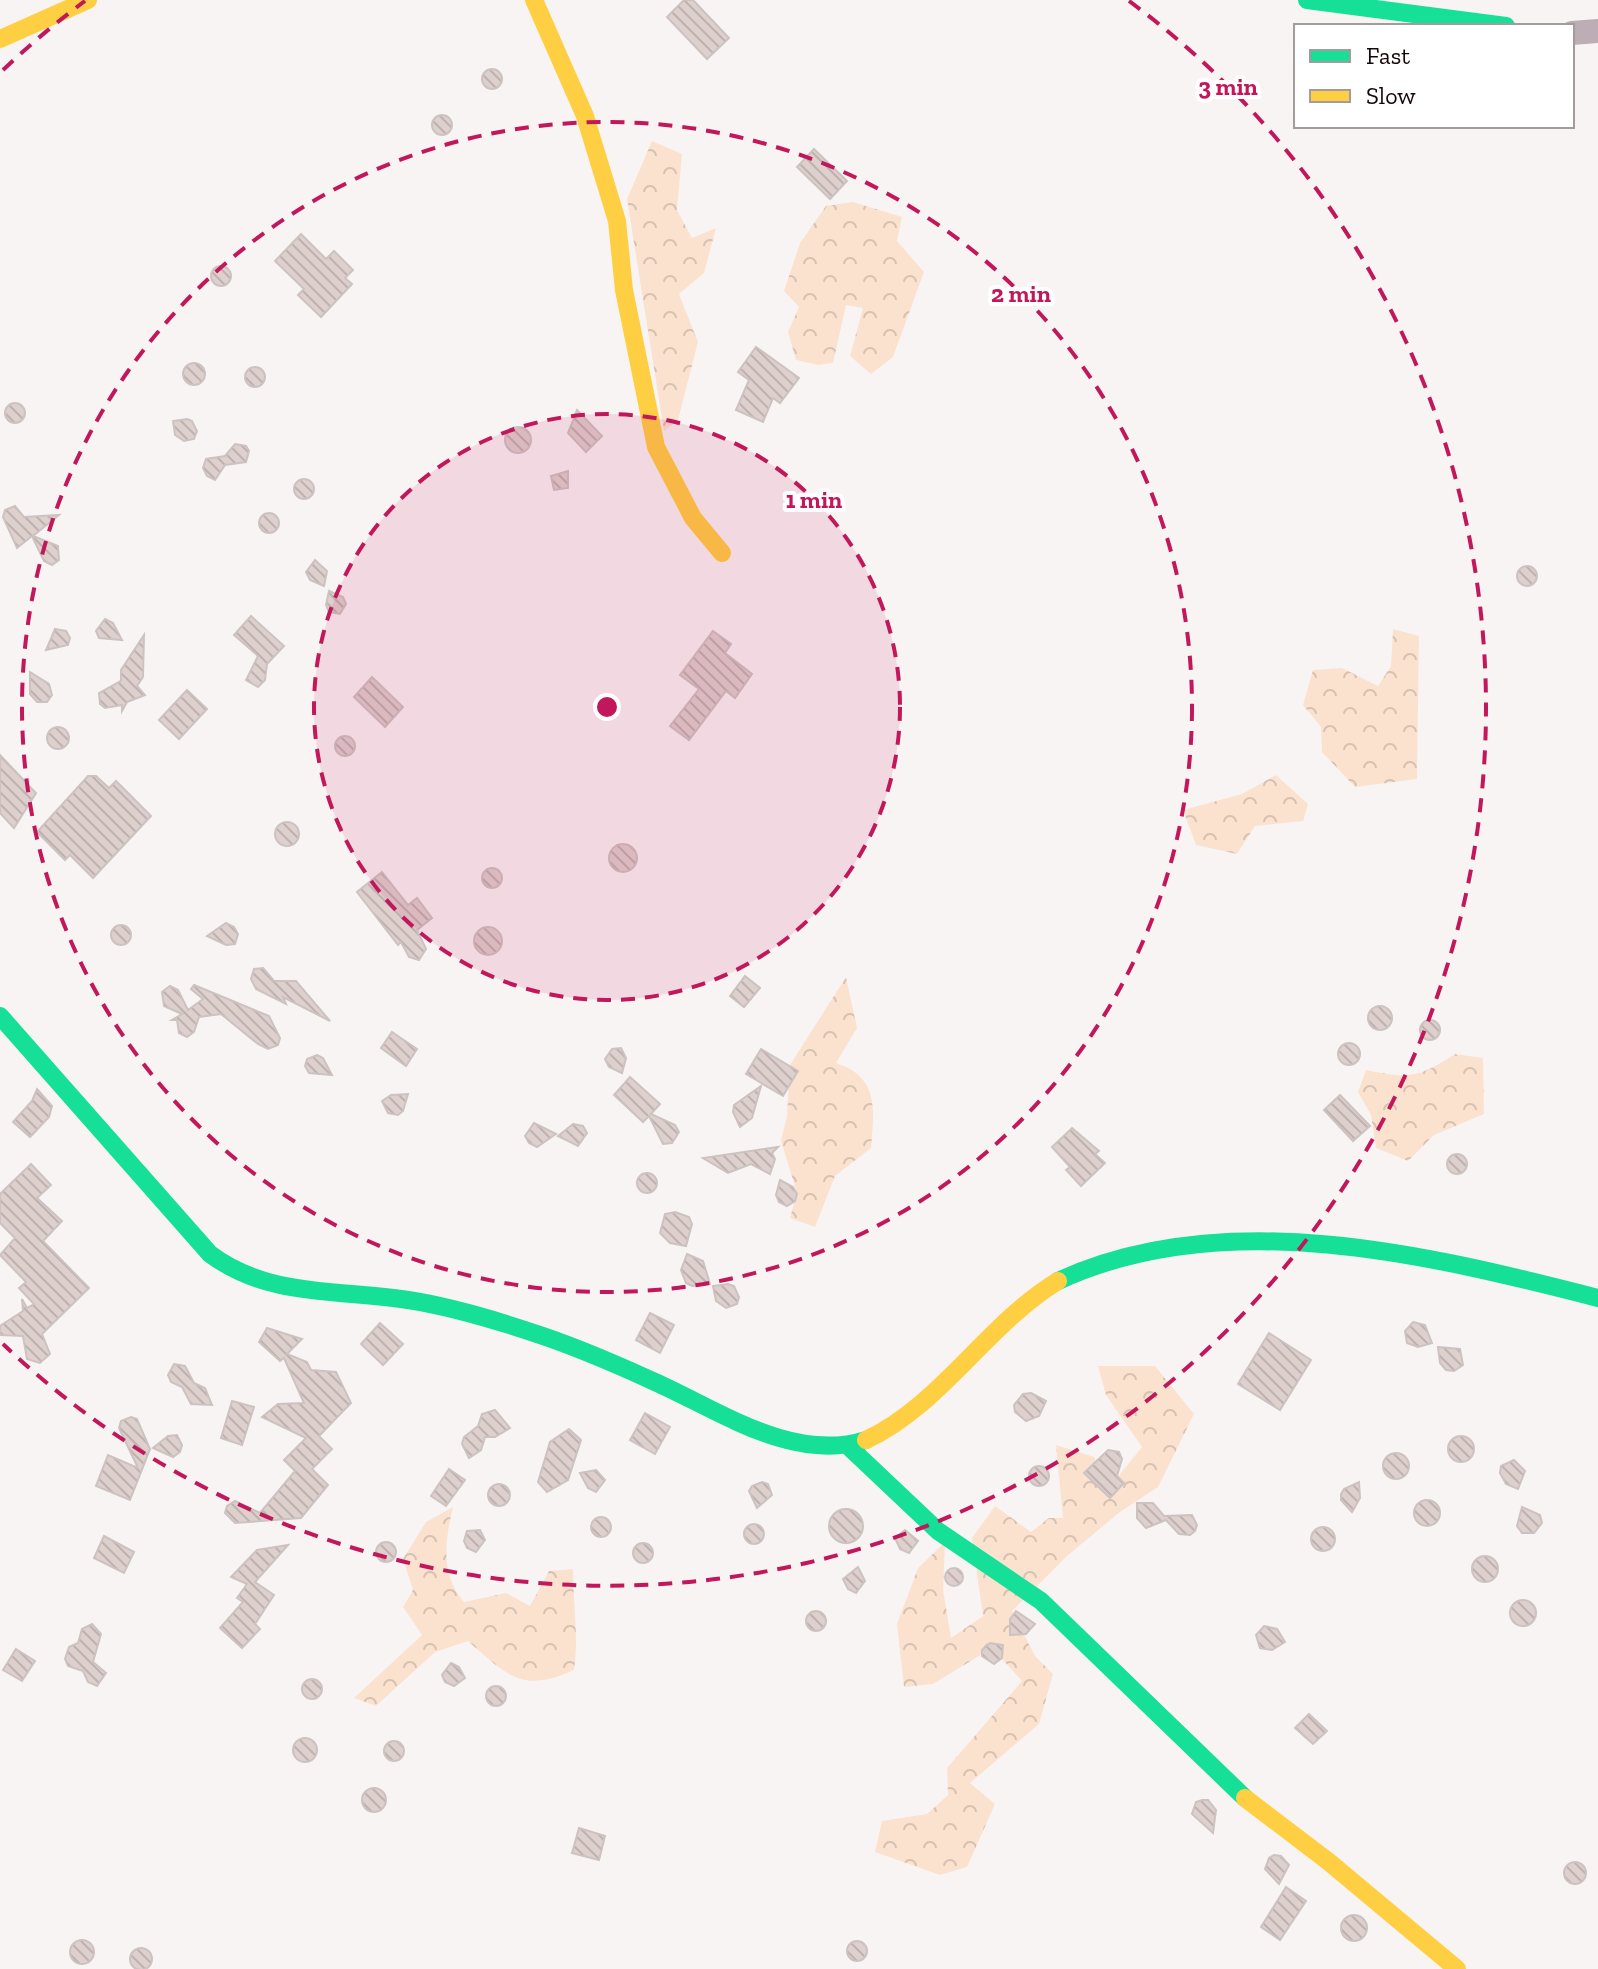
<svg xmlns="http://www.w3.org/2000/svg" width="1598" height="1969" viewBox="0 0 1598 1969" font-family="'Zilla Slab',serif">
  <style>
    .forest { fill: url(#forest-crowns) }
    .building { fill: url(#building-back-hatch); stroke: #ccc3c1; stroke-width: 2 }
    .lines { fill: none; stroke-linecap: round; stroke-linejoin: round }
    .street { stroke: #bcaeb4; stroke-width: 24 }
    .fast { stroke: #16e098; stroke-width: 18 }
    .slow { stroke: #ffcf43; stroke-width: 18 }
    .ring { fill: none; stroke: #c2185b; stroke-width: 4; stroke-dasharray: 14 10 }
    .centre { fill: #c2185b; stroke: #fff; stroke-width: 4 }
    .ring-label { font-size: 24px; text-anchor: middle; font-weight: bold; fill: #c2185b; stroke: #fff; stroke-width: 8; stroke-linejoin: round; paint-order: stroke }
  </style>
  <defs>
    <pattern id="forest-crowns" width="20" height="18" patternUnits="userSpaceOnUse" patternTransform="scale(2)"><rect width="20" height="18" fill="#fbe2cf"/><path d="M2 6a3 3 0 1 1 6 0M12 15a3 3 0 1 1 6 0" fill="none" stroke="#d6c0b0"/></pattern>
    <pattern id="building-back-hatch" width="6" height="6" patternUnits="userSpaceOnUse" patternTransform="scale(2)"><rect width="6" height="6" fill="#ded0cd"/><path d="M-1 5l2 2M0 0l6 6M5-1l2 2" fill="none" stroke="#beb1af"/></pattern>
  </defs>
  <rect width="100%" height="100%" fill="#f9f4f4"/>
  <g class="forest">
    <polygon points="652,141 682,154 677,210 692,238 716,228 704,273 679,294 698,342 678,420 664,431 627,199"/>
    <polygon points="853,202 902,217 897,241 924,272 893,357 871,374 850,356 863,308 846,305 833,363 818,365 796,360 788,332 799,307 784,291 800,243 826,206"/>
    <polygon points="1393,629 1419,636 1417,779 1355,787 1322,752 1321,727 1303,705 1313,670 1342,668 1378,686 1391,666"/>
    <polygon points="1276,775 1308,804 1303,821 1255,826 1237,854 1196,845 1183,810 1242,794"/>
    <path d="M 846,977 L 857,1028 L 836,1063 C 880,1077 874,1111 871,1148 L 835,1176 L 815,1227 L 790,1218 L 797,1193 L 781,1141 L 787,1116 L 790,1065 Z"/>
    <path d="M 1455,1054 L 1483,1058 L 1484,1114 L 1434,1135 L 1408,1161 L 1376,1148 L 1371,1115 L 1358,1092 L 1366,1070 C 1409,1079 1418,1078 1455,1054 Z"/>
    <polygon points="1098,1366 1155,1366 1194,1414 1158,1487 1120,1512 1067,1556 1012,1611 1035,1656 1053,1674 1039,1724 970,1783 995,1804 967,1867 940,1875 875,1852 882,1821 927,1814 948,1795 947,1768 1022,1681 992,1648 933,1684 904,1687 897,1624 918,1568 945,1542 943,1589 951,1638 983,1616 972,1538 995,1506 1031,1532 1049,1518 1063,1518 1056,1445 1094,1457 1108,1489 1142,1447 1106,1395"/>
    <path d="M 453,1507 C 445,1541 440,1574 464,1602 L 506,1593 L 530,1606 L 549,1571 L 573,1569 C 573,1604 579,1637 574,1670 C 521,1694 507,1675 468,1641 L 435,1652 L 376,1706 L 354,1698 L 422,1635 L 403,1607 L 413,1590 L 403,1559 L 426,1522 Z"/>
  </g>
  <g class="building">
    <polygon points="684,0 693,0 729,38 707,59 667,17"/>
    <circle cx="492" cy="79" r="10"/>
    <circle cx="442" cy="125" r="10"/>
    <polygon points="814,149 847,181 830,199 797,167"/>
    <polygon points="301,234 326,259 334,251 353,270 345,278 352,284 321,317 298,295 304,289 275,261"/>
    <circle cx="221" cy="276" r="10"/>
    <polygon points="756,347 799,378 780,403 773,398 763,422 736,410 749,380 738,372"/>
    <circle cx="194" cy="374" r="11"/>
    <circle cx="255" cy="377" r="10"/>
    <circle cx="15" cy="413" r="10"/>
    <polygon points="577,410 602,436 586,452 568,433"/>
    <polygon points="187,419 192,421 197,431 194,439 184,441 175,435 173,421"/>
    <circle cx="518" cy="440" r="13"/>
    <polygon points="235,444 246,446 249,451 246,462 225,465 215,480 207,476 203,468 206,459 225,456"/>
    <polygon points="568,471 568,488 554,490 551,476"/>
    <circle cx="304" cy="489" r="10"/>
    <polygon points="15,506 24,517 59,515 33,536 58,546 59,560 52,565 44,561 32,536 17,548 3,517 5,510"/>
    <circle cx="269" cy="523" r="10"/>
    <polygon points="315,560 327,571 324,586 310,580 306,572"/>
    <circle cx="1527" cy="576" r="10"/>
    <polygon points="329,591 343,597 346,604 340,614 329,612 326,605"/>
    <polygon points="251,616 284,646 267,664 265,680 258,687 246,680 258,656 234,635"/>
    <polygon points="105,619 113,623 122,640 99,638 96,631"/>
    <polygon points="55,629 66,631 70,638 68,645 46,650"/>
    <polygon points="713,631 731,644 725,653 752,674 735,698 726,691 689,740 670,726 699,689 680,675"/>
    <polygon points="144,635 143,677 137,686 145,695 127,702 122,711 122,705 105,708 100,704 99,693 121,681 121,670"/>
    <polygon points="30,672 49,684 52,695 47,702 37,702 30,694"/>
    <polygon points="372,677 403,707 385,727 354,697"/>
    <polygon points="187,690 207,709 179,739 159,720"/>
    <circle cx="58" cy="738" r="11"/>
    <circle cx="345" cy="746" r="10"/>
    <polygon points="0,755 36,793 14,828 0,813"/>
    <polygon points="88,776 96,776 109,788 116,781 151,816 93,878 70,855 65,860 37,832"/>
    <circle cx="287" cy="834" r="12"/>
    <circle cx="623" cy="858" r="14"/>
    <circle cx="492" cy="878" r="10"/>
    <polygon points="382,872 408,905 417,898 432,918 417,930 426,949 419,960 409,957 401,942 398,945 357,892"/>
    <polygon points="226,923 234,927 238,934 235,944 226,945 207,936"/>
    <circle cx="121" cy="935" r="10"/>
    <circle cx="488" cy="941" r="14"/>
    <polygon points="263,968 274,981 296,981 330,1021 283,997 286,1004 256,989 251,979 254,969"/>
    <polygon points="745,976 760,988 744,1007 730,996"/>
    <polygon points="194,985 269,1016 280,1038 278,1045 268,1049 258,1044 221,1014 199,1017 194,1032 187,1037 179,1033 177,1020 172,1020 182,1014 164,1006 162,992 170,986 178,990 188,1010 203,999 191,989"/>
    <circle cx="1380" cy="1018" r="12"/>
    <circle cx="1430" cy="1030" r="10"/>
    <polygon points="392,1032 417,1049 406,1066 381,1048"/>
    <circle cx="1349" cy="1054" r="11"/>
    <polygon points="621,1048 626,1058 622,1073 609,1067 605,1059 612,1049"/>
    <polygon points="761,1049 798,1071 783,1096 746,1074"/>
    <polygon points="317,1055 323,1058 332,1075 309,1073 305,1066 307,1059"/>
    <polygon points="630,1077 660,1104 651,1114 675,1125 679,1132 672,1143 663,1144 649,1116 643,1122 614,1095"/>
    <polygon points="761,1086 752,1118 740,1127 733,1112 734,1105"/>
    <polygon points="37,1089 52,1106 49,1117 30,1137 13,1122 32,1101"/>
    <polygon points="408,1094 403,1111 398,1115 388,1113 382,1101 391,1095"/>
    <polygon points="1340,1095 1370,1126 1353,1141 1324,1110"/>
    <polygon points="534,1123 556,1134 537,1147 529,1143 525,1136"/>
    <polygon points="573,1124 583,1126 587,1133 578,1146 558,1136"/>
    <polygon points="1072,1128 1099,1151 1095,1154 1105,1163 1081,1186 1066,1170 1070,1167 1052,1147"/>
    <polygon points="778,1147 772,1153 775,1159 770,1174 751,1164 728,1173 703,1158"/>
    <circle cx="1457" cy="1164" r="10"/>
    <polygon points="31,1164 51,1185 37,1198 62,1221 43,1241 89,1288 42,1334 50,1354 40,1363 27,1359 23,1336 0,1335 0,1326 23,1311 22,1299 27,1308 34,1304 19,1288 26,1282 0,1255 15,1238 0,1223 0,1194"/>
    <circle cx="647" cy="1183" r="10"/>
    <polygon points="780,1180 793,1187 797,1194 795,1201 787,1206 779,1202 776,1195"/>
    <polygon points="675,1212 689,1217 692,1224 686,1246 670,1243 660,1233 665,1214"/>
    <polygon points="687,1254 703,1261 710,1284 692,1286 686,1283 681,1270"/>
    <polygon points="728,1284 734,1286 739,1297 737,1304 726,1308 716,1301 713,1286"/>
    <polygon points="650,1313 674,1325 660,1353 636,1340"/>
    <polygon points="1413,1322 1425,1325 1432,1343 1418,1347 1407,1343 1405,1331"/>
    <polygon points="380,1323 403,1344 383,1365 361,1344"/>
    <polygon points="267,1328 302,1339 287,1354 307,1362 311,1370 336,1372 351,1403 319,1436 332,1449 312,1469 328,1485 301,1518 235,1523 225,1513 227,1506 235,1501 260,1513 295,1471 284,1460 306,1438 262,1417 278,1404 304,1403 284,1358 280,1361 259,1342"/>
    <polygon points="1269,1333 1311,1360 1280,1410 1238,1384"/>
    <polygon points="1438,1347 1460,1349 1463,1365 1454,1371 1446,1370 1440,1363"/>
    <polygon points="174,1364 185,1366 194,1383 205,1388 212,1405 191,1404 182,1387 171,1382 168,1375"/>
    <polygon points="1031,1393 1046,1401 1039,1416 1026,1421 1015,1412 1014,1405 1023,1394"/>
    <polygon points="232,1401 254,1407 242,1445 221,1438"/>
    <polygon points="495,1410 510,1428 495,1437 485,1437 481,1450 469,1458 462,1444 464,1437 478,1426 482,1414"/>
    <polygon points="645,1413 670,1427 655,1454 630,1440"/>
    <polygon points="131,1417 137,1419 150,1449 130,1500 96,1486 108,1455 138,1468 119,1428 121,1421"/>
    <polygon points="569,1429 581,1440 568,1480 547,1492 538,1482 550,1442"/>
    <polygon points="177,1435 182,1445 180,1452 173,1457 153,1448 168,1436"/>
    <circle cx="1461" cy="1449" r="13"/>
    <polygon points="1108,1450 1119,1452 1122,1459 1117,1476 1124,1483 1110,1498 1084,1473"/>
    <circle cx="1396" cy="1466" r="13"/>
    <polygon points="1514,1460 1525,1471 1518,1489 1506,1484 1500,1473 1501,1466"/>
    <circle cx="1039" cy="1476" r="10"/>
    <polygon points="449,1469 465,1480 446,1506 431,1496"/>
    <polygon points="596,1470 605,1480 596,1492 588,1488 580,1473"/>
    <polygon points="762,1482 768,1484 772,1495 757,1508 749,1491 752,1486"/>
    <polygon points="1359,1482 1360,1498 1352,1512 1341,1500 1341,1494 1344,1489"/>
    <circle cx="499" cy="1495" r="11"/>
    <circle cx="1427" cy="1513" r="13"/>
    <polygon points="1137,1503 1153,1503 1164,1516 1192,1515 1197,1525 1195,1531 1190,1535 1179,1534 1166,1520 1146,1528 1137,1518"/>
    <polygon points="1522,1507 1540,1515 1542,1523 1534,1533 1522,1533 1517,1526"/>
    <circle cx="846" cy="1526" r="17"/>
    <circle cx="601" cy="1527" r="10"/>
    <circle cx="754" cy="1534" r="10"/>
    <circle cx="1323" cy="1539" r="12"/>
    <polygon points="480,1530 485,1540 476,1552 467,1548 464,1541 467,1531"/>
    <polygon points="905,1530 918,1541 909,1553 900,1549 895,1538"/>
    <polygon points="104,1536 134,1552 124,1573 94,1558"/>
    <circle cx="386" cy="1552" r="10"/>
    <circle cx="643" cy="1553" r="10"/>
    <polygon points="288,1545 255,1582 274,1595 255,1624 260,1629 242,1648 220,1628 243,1602 237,1598 247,1584 231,1577 257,1550"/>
    <circle cx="1485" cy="1569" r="13"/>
    <polygon points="858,1567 865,1581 856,1593 848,1589 843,1579"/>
    <circle cx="954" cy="1577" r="9"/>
    <circle cx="1523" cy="1613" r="13"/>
    <circle cx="816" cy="1621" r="10"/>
    <polygon points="1016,1611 1035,1624 1026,1634 1010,1635 1010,1619"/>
    <polygon points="92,1624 101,1634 93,1662 106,1673 97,1686 88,1682 83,1671 68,1666 65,1659 69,1647 78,1643 82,1629"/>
    <polygon points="1264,1626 1277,1629 1285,1642 1272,1650 1260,1648 1256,1635"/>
    <polygon points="990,1643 1003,1645 1002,1658 994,1664 982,1656 982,1650"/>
    <polygon points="16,1649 35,1661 22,1681 3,1670"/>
    <polygon points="451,1663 459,1667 465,1678 454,1686 445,1682 442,1675"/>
    <circle cx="312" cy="1689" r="10"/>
    <circle cx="496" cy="1696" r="10"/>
    <polygon points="1309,1714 1327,1731 1313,1744 1295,1728"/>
    <circle cx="305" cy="1750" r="12"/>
    <circle cx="394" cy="1751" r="10"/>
    <circle cx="374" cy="1800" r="12"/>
    <polygon points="1202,1800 1208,1800 1216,1810 1213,1833 1192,1814 1196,1802"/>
    <polygon points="579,1828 605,1836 599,1860 572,1853"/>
    <polygon points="1274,1855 1281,1856 1289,1865 1279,1884 1265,1869 1269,1858"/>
    <circle cx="1575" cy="1873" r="11"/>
    <polygon points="1286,1887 1306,1901 1280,1940 1261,1927"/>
    <circle cx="1354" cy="1928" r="13"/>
    <circle cx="82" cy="1952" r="12"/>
    <circle cx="857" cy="1951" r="10"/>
    <circle cx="141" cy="1959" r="11"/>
  </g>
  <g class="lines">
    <polyline class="street" points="1572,33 1598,31"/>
    <g class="fast">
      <polyline points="1307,0 1506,26"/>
      <path d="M 0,1016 L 210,1254 C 269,1298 338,1289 408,1300 C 454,1307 499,1321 543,1336 C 581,1349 618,1365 655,1382 C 720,1411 793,1463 866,1440"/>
      <path d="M 1058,1281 C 1224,1204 1430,1255 1598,1298"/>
      <polyline points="848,1446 938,1531 1041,1601 1245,1798"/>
    </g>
    <g class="slow">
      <polyline points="534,0 585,116 617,221 624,290 656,447 693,518 722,553"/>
      <polyline points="0,39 88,0"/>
      <path d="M 866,1440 C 942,1404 987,1324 1058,1281"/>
      <polyline points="1245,1798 1329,1862 1457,1969"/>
    </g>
  </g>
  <circle cx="607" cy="707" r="293" fill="#c2185b" fill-opacity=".12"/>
  <g class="ring">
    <circle cx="607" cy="707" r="293"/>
    <circle cx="607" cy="707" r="585"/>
    <path d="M3 70A878 878 0 0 1 85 1M1129 1A878 878 0 1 1 3 1344"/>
  </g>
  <circle cx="607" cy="707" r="12" class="centre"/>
  <g class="ring-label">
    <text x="1228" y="95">3 min</text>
    <text x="1021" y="302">2 min</text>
    <text x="814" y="508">1 min</text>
  </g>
  <rect x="1294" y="24" width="280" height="104" fill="#ffffff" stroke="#a29c9d" stroke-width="2"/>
  <rect x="1310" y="50" width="40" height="12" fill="#16e098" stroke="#a29c9d" stroke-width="2"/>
  <text x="1366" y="64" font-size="24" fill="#16080a">Fast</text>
  <rect x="1310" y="90" width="40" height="12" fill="#ffcf43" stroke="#a29c9d" stroke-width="2"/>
  <text x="1366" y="104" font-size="24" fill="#16080a">Slow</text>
</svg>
